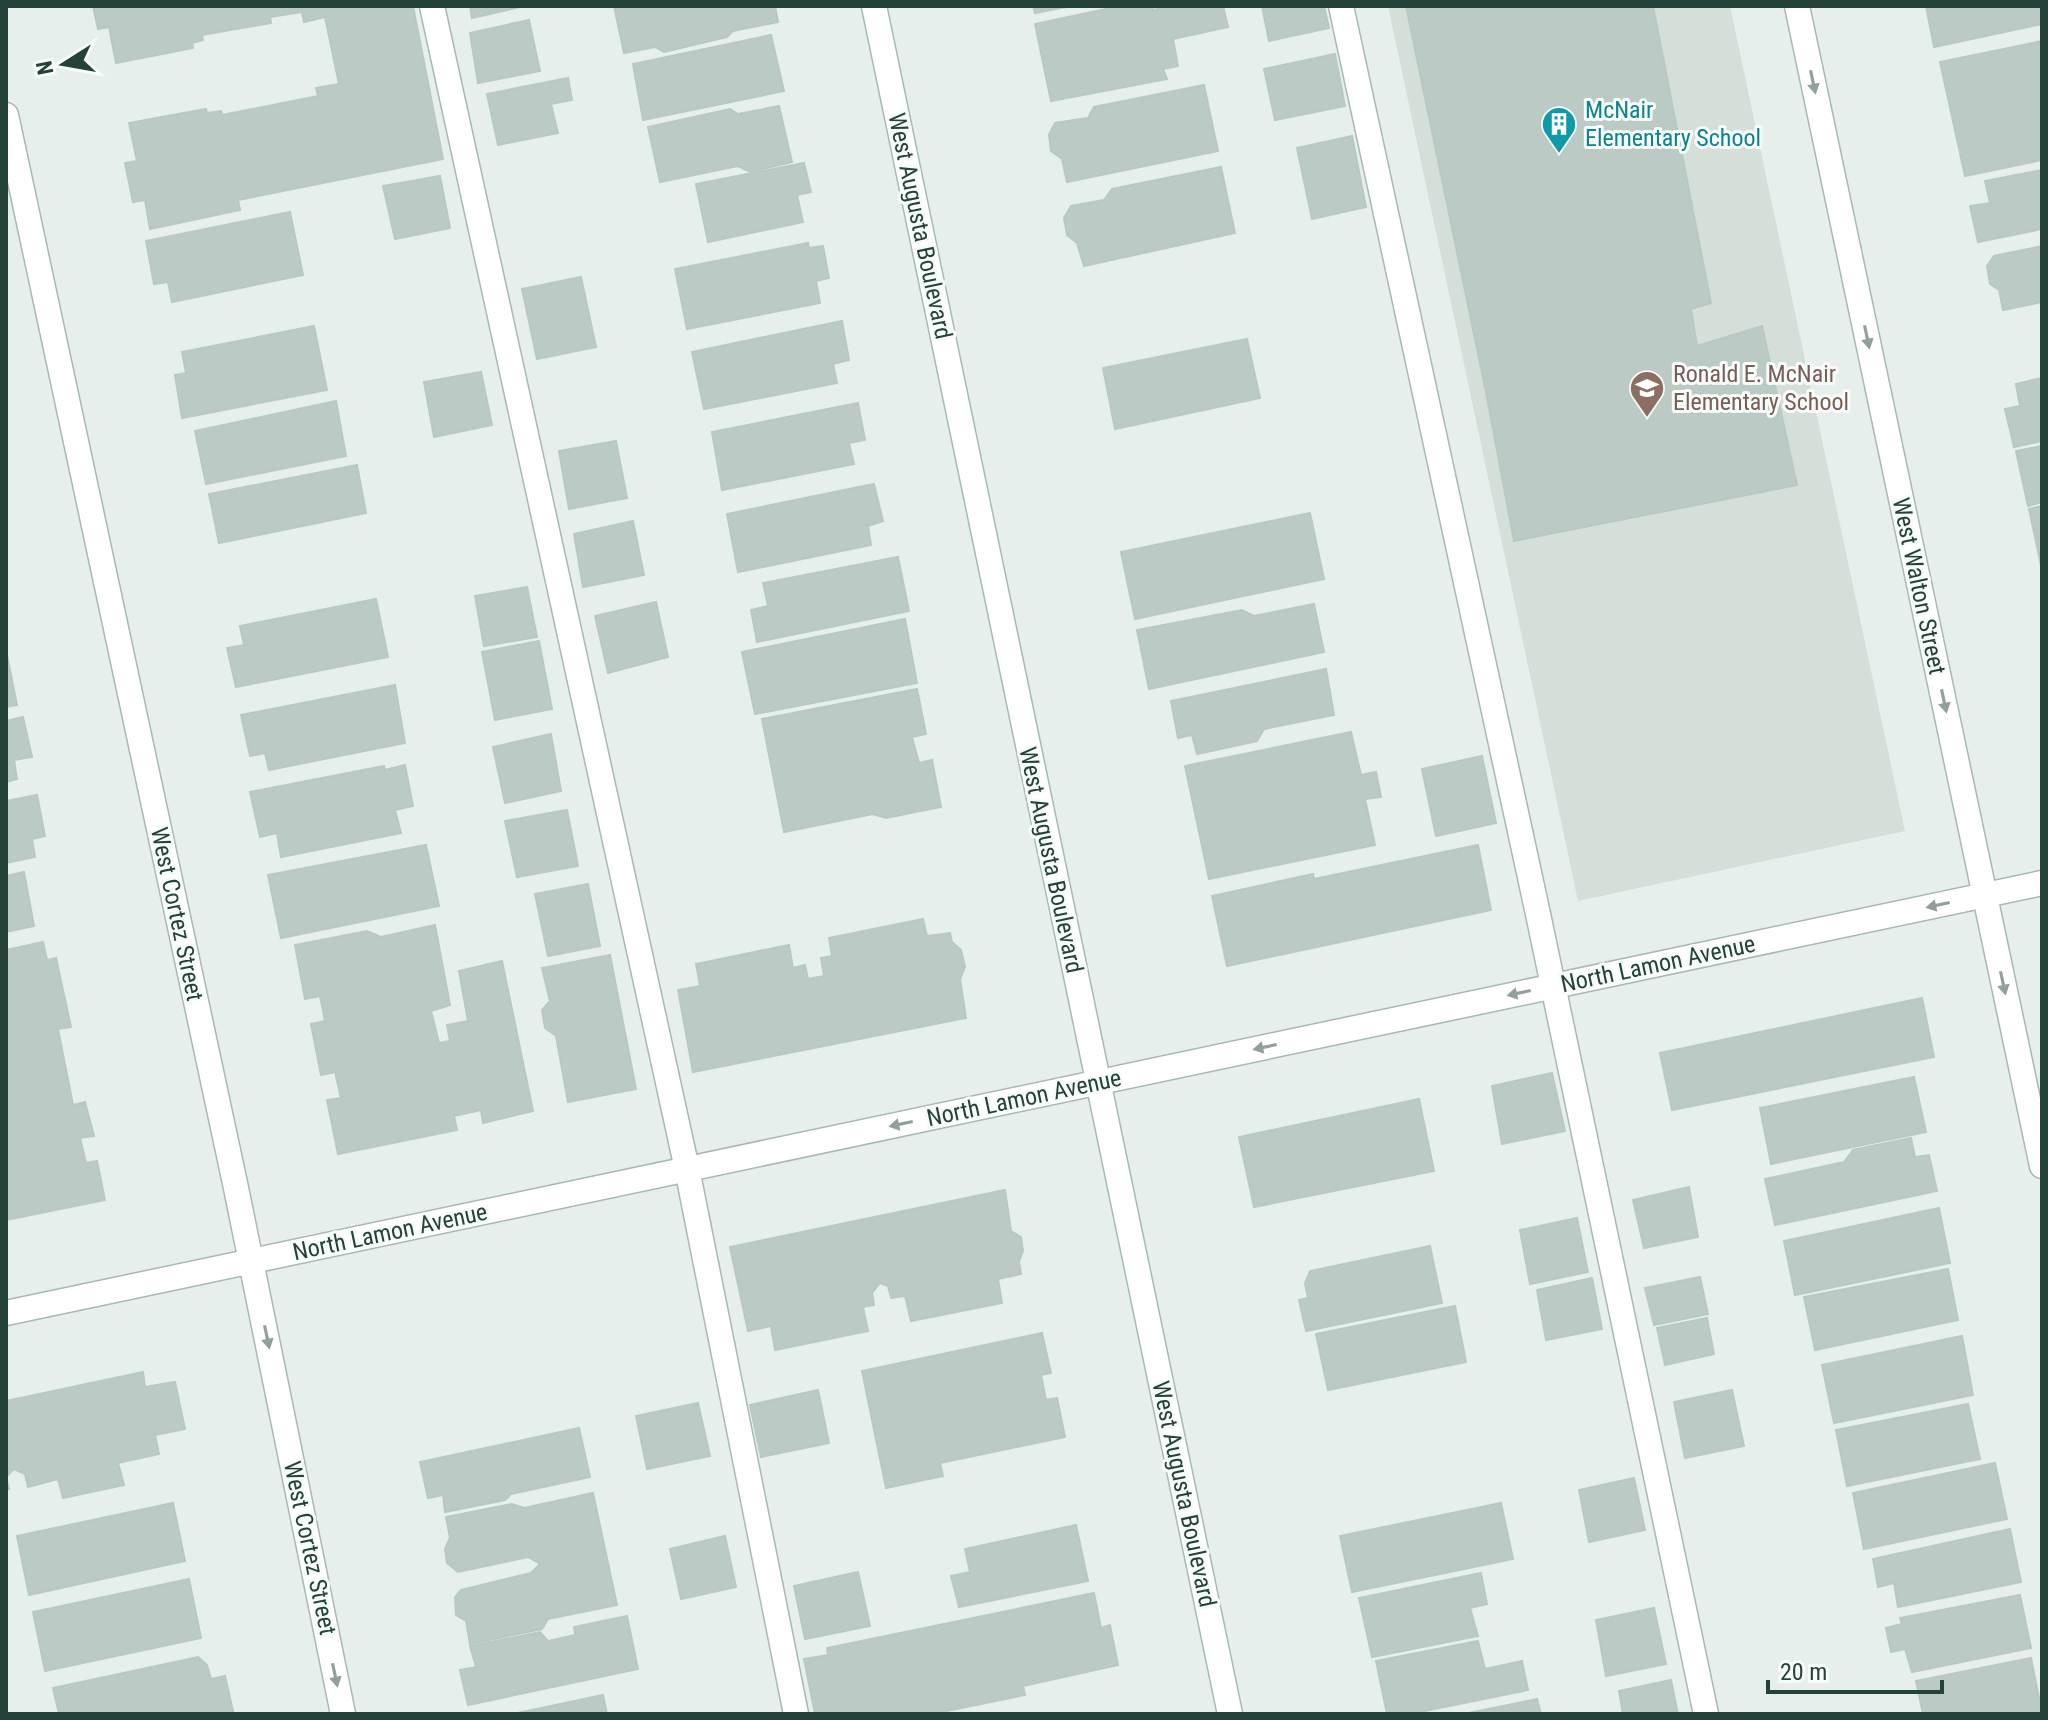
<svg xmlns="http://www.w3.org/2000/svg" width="2048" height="1720" viewBox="0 0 2048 1720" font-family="'Roboto Condensed',sans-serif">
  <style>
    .built { fill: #d4dfda }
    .building { fill: #bbcac4; stroke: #b8c9c2; stroke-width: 2 }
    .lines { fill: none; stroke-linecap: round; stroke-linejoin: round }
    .lane-casing { stroke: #a8b8b2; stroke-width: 27 }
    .street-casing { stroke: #a8b8b2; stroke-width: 27 }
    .secondary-casing { stroke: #a4bbb3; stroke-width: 27 }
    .lane { stroke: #fff; stroke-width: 24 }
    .street { stroke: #fff; stroke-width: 24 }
    .secondary { stroke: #fff; stroke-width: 24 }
    .oneway { fill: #92a09c }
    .labels { text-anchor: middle; stroke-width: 6; stroke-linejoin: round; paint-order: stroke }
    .culture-label { font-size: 24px; fill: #0d838f; stroke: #f7fbf9; text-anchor: start }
    .street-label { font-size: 24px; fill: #24423a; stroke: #f7fbf9 }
    .education-label { font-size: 24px; fill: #785e54; stroke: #f7fbf9; text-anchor: start }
  </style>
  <rect width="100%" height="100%" fill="#e6efeb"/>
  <polygon class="built" points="1388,6 1730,6 1905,831 1578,901"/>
  <g class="building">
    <polygon points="93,6 413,6 443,159 238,200 240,210 150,229 145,200 133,202 125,163 137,161 129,123 206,109 207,113 221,111 222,115 318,96 316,88 339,84 325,17 304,22 302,12 270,17 271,23 202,35 203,40 192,43 193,48 116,63 109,27 98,29"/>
    <polygon points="470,6 525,6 472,18"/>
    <polygon points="614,6 775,6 778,22 733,31 727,37 664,52 655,47 624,53"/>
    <polygon points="1033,6 1071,6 1035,13"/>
    <polygon points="1120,6 1152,6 1153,10 1170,6 1223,6 1228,27 1173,39 1178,66 1163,69 1167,79 1051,101 1035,24"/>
    <polygon points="1262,6 1324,6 1329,28 1269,41"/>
    <polygon points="1406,6 1653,6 1711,303 1691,309 1697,346 1762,326 1797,485 1514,541 1486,392"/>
    <polygon points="1926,6 2042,6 2042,24 1934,47"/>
    <polygon points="529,20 540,71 478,83 470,33"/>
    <polygon points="771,35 784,91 643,120 633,64"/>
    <polygon points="2042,41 2042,160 1965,176 1940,62"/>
    <polygon points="1335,54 1345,106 1275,120 1264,69"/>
    <polygon points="568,78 572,100 551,104 558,133 498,145 487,94"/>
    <polygon points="1204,85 1218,151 1067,182 1062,159 1051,151 1049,135 1055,123 1088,118 1094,107"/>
    <polygon points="779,106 792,162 750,172 738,166 660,182 648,127 730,109 738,114"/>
    <polygon points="1352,136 1366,207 1312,219 1297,148"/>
    <polygon points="804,163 811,192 797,195 803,222 708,242 696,184"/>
    <polygon points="1221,167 1235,233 1084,266 1077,243 1067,235 1064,218 1071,206 1104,200 1112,189"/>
    <polygon points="2042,170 2042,229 1978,242 1970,206 1990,203 1985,181"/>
    <polygon points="440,176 450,228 395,239 383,186"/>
    <polygon points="290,212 303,275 172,302 168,282 154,284 146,241"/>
    <polygon points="808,243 809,248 823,246 829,278 816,281 820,303 687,329 675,269"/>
    <polygon points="2042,246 2042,302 2003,310 1999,290 1990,284 1987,266 1994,256"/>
    <polygon points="581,277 596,347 537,359 522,289"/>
    <polygon points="842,321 849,360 833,364 837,383 704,409 692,352"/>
    <polygon points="314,326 327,390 182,418 175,375 186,373 182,352"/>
    <polygon points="1247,339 1260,398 1115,429 1103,368"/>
    <polygon points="481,372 492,425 434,437 424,382"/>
    <polygon points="2042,378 2042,441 2014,447 2005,409 2020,406 2016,384"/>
    <polygon points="336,401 346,456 206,484 195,431"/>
    <polygon points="858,403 865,440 849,443 854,464 722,490 712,432"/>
    <polygon points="616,441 627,498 569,509 559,451"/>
    <polygon points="2042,446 2042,502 2028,506 2016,451"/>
    <polygon points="357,465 366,513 219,543 209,494"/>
    <polygon points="874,484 883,521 868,526 871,545 738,572 727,514"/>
    <polygon points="2042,506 2042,570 2029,509"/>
    <polygon points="1310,513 1324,579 1135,619 1121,552"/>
    <polygon points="633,521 644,575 583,587 574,534"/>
    <polygon points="898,557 909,611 757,642 751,610 768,606 763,583"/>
    <polygon points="527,587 537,637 484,646 475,596"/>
    <polygon points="376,599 388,657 236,687 227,648 244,645 240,626"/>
    <polygon points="656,602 668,657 608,673 595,616"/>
    <polygon points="1314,604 1324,652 1149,689 1137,630 1242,610 1254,616"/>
    <polygon points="905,619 917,683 755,714 742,652"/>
    <polygon points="539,641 552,709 495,720 482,652"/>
    <polygon points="6,650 17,705 6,707"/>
    <polygon points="1326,669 1334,715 1264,729 1257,741 1197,754 1192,735 1178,738 1171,701"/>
    <polygon points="395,685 405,743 269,770 265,753 250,756 241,715"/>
    <polygon points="917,689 926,734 912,737 919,763 932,760 941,807 886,818 873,814 784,832 762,719"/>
    <polygon points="23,717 32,757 14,760 17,779 6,782 6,721"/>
    <polygon points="1351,732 1361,775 1376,772 1381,797 1365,799 1375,845 1209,879 1185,766"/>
    <polygon points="551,734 561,791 505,803 493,747"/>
    <polygon points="1482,756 1496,823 1436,836 1422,769"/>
    <polygon points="405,765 413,806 395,810 401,833 281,857 277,833 260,837 250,792 384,766 385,770"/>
    <polygon points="37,795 45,836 32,839 35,857 6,863 6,801"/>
    <polygon points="567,810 578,866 517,877 505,821"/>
    <polygon points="426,845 439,906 281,938 268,875"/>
    <polygon points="1478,845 1491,910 1227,966 1212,896 1313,874 1314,879"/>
    <polygon points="24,872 34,926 6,932 6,876"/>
    <polygon points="588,884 600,946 548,956 535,894"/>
    <polygon points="923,919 927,936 950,933 952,942 961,950 965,967 960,979 966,1018 693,1072 678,990 700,986 696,964 789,945 793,968 805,965 808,979 824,976 821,958 832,956 829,938"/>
    <polygon points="435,925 450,1005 431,1011 439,1043 450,1041 447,1025 468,1021 459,971 502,961 533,1111 483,1123 481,1110 454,1116 457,1130 338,1154 327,1100 341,1098 335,1072 321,1075 311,1024 325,1021 320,996 305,999 295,945 367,931 381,937"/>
    <polygon points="43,942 47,960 56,958 71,1027 58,1029 73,1105 85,1102 94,1136 80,1138 86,1163 97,1161 105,1200 6,1220 6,950"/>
    <polygon points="610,955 636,1089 568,1102 556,1036 545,1028 542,1010 550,1001 542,968"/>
    <polygon points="1922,998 1934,1057 1672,1110 1660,1053"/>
    <polygon points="1552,1073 1565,1131 1502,1144 1492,1086"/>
    <polygon points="1914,1077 1926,1132 1771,1164 1760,1108"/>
    <polygon points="1419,1099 1434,1171 1254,1207 1239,1137"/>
    <polygon points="1911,1138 1915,1157 1929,1155 1937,1191 1775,1225 1765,1179 1844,1162 1853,1150"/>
    <polygon points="1689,1187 1698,1237 1644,1248 1633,1200"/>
    <polygon points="1005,1190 1011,1231 1021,1237 1023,1251 1019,1262 1021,1274 998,1279 1002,1303 911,1321 905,1296 891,1298 888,1286 880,1283 872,1293 874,1305 863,1307 868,1331 775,1350 771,1326 748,1331 730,1247"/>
    <polygon points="1939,1208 1950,1263 1795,1295 1784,1241"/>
    <polygon points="1577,1218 1588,1272 1530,1284 1520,1230"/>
    <polygon points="1430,1246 1442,1303 1306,1331 1299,1300 1308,1298 1305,1283 1310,1271"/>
    <polygon points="1948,1269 1958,1320 1815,1350 1804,1297"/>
    <polygon points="1700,1277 1708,1314 1654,1325 1645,1288"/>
    <polygon points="1592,1278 1602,1329 1546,1340 1537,1290"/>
    <polygon points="1455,1306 1466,1362 1328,1390 1316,1334"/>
    <polygon points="1707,1318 1714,1354 1665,1365 1657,1328"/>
    <polygon points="1042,1333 1051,1373 1041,1375 1046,1400 1057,1398 1065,1437 940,1463 943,1476 886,1488 862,1371"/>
    <polygon points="1962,1336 1973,1395 1834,1423 1822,1365"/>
    <polygon points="143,1372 145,1387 175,1382 185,1429 155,1435 159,1454 118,1463 124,1485 63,1498 58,1479 28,1487 25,1474 14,1469 6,1477 9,1489 6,1490 6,1401"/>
    <polygon points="818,1390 829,1443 761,1457 750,1405"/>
    <polygon points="1732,1390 1744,1446 1685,1458 1674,1402"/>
    <polygon points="698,1403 710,1456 647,1469 636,1416"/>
    <polygon points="1968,1404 1980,1459 1847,1486 1836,1430"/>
    <polygon points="579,1428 590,1477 511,1494 505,1500 445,1512 443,1495 428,1498 420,1462"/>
    <polygon points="1995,1463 2007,1519 1864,1549 1853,1493"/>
    <polygon points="1634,1478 1645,1530 1589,1542 1579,1490"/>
    <polygon points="593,1493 617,1605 548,1619 542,1629 470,1644 466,1621 456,1615 455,1597 461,1590 531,1573 540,1564 528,1557 458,1572 447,1563 445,1549 450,1538 446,1517 512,1504 524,1508"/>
    <polygon points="173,1503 185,1561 29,1595 17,1536"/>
    <polygon points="1501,1503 1513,1559 1352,1592 1340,1536"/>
    <polygon points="1076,1525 1088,1581 959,1607 951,1576 970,1572 965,1549"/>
    <polygon points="2010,1529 2021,1582 1898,1607 1894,1583 1878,1587 1873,1559"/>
    <polygon points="725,1536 736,1587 681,1599 670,1549"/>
    <polygon points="858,1572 870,1626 805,1639 794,1586"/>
    <polygon points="1481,1573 1487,1604 1470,1608 1478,1636 1372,1657 1359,1598"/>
    <polygon points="189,1579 201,1638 45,1671 33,1612"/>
    <polygon points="1094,1593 1101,1628 1110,1625 1118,1665 1023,1686 1025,1695 932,1714 815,1714 804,1659 828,1655 827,1648"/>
    <polygon points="2020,1595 2031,1648 1912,1672 1905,1649 1891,1652 1886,1628 1902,1624 1900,1618"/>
    <polygon points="1654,1608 1666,1664 1606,1676 1596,1620"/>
    <polygon points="627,1616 638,1669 468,1705 460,1670 476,1667 470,1646 540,1632 548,1641 575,1635 574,1627"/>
    <polygon points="1478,1641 1485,1669 1522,1661 1528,1690 1410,1714 1387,1714 1376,1661"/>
    <polygon points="198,1657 207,1665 211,1679 225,1676 233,1711 221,1714 59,1714 53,1688"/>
    <polygon points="2031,1658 2042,1713 1923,1714 1916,1681"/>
    <polygon points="1671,1680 1678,1714 1623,1714 1619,1691"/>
    <polygon points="603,1695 607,1714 513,1714"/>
    <polygon points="1537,1699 1541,1714 1464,1714"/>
  </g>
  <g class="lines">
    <g class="lane-casing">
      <g id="lane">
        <polyline points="432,6 687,1169 796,1714"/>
        <polyline points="1341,6 1538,914 1706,1714"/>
      </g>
    </g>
    <g class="street-casing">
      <g id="street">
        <polyline points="1797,6 2042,1166"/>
        <polyline points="6,115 236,1188 343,1714"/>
        <polyline points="6,1313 2042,883"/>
      </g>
    </g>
    <g class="secondary-casing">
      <polyline id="secondary" points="874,6 1230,1714"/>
    </g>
    <use href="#lane" class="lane"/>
    <use href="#street" class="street"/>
    <use href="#secondary" class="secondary"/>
  </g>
  <defs><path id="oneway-solid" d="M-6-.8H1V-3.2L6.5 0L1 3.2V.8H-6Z" transform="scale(2)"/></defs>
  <g class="oneway">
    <use href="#oneway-solid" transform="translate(1813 82) rotate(78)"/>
    <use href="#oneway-solid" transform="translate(1867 337) rotate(78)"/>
    <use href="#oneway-solid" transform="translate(1944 701) rotate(78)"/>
    <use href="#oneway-solid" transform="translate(1938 905) rotate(168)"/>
    <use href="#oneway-solid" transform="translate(2003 983) rotate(78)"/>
    <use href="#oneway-solid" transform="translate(1519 993) rotate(168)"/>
    <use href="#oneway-solid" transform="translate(1265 1047) rotate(168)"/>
    <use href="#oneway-solid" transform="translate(901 1124) rotate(168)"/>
    <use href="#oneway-solid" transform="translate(267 1337) rotate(78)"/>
    <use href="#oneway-solid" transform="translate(335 1675) rotate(78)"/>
  </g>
  <defs>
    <g id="building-pin" transform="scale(1.8)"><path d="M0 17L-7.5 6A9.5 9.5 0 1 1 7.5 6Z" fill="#0f9aa8" stroke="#f7fbf9"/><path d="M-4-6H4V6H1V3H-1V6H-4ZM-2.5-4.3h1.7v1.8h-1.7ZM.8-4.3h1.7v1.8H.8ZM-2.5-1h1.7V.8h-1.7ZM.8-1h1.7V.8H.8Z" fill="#fff"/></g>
    <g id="school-pin" transform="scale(1.8)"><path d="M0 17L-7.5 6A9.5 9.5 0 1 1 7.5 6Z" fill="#8d6e63" stroke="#f7fbf9"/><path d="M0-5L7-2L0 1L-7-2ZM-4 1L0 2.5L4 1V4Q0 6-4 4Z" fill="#fff"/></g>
  </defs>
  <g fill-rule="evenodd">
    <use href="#building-pin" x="1559" y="124"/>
    <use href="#school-pin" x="1647" y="388"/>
  </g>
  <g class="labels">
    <g class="culture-label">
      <text x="1585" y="118">McNair<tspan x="1585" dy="28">Elementary School</tspan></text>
    </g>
    <g class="street-label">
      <text transform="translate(920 226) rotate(78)" y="8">West Augusta Boulevard</text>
      <text transform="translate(1919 586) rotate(78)" y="8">West Walton Street</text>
      <text transform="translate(1051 860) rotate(78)" y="8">West Augusta Boulevard</text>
      <text transform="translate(177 914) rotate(78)" y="8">West Cortez Street</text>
      <text transform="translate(1658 964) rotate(-12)" y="8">North Lamon Avenue</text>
      <text transform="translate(1024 1098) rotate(-12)" y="8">North Lamon Avenue</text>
      <text transform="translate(390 1232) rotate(-12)" y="8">North Lamon Avenue</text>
      <text transform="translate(1184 1494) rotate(78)" y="8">West Augusta Boulevard</text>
      <text transform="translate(310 1548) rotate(78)" y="8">West Cortez Street</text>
    </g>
    <g class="education-label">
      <text x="1673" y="382">Ronald E. McNair<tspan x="1673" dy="28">Elementary School</tspan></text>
    </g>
  </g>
  <rect width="2048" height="1720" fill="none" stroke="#24423a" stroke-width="16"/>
  <g transform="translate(64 64) rotate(259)" stroke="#f7fbf9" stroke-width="6" paint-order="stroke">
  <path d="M0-6L14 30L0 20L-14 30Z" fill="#24423a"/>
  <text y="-12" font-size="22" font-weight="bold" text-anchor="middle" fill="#24423a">N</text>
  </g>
  <path d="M1768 1680v12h174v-12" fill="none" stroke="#24423a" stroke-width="4"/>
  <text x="1780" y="1680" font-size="24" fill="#24423a" stroke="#f7fbf9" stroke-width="6" paint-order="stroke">20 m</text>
</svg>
